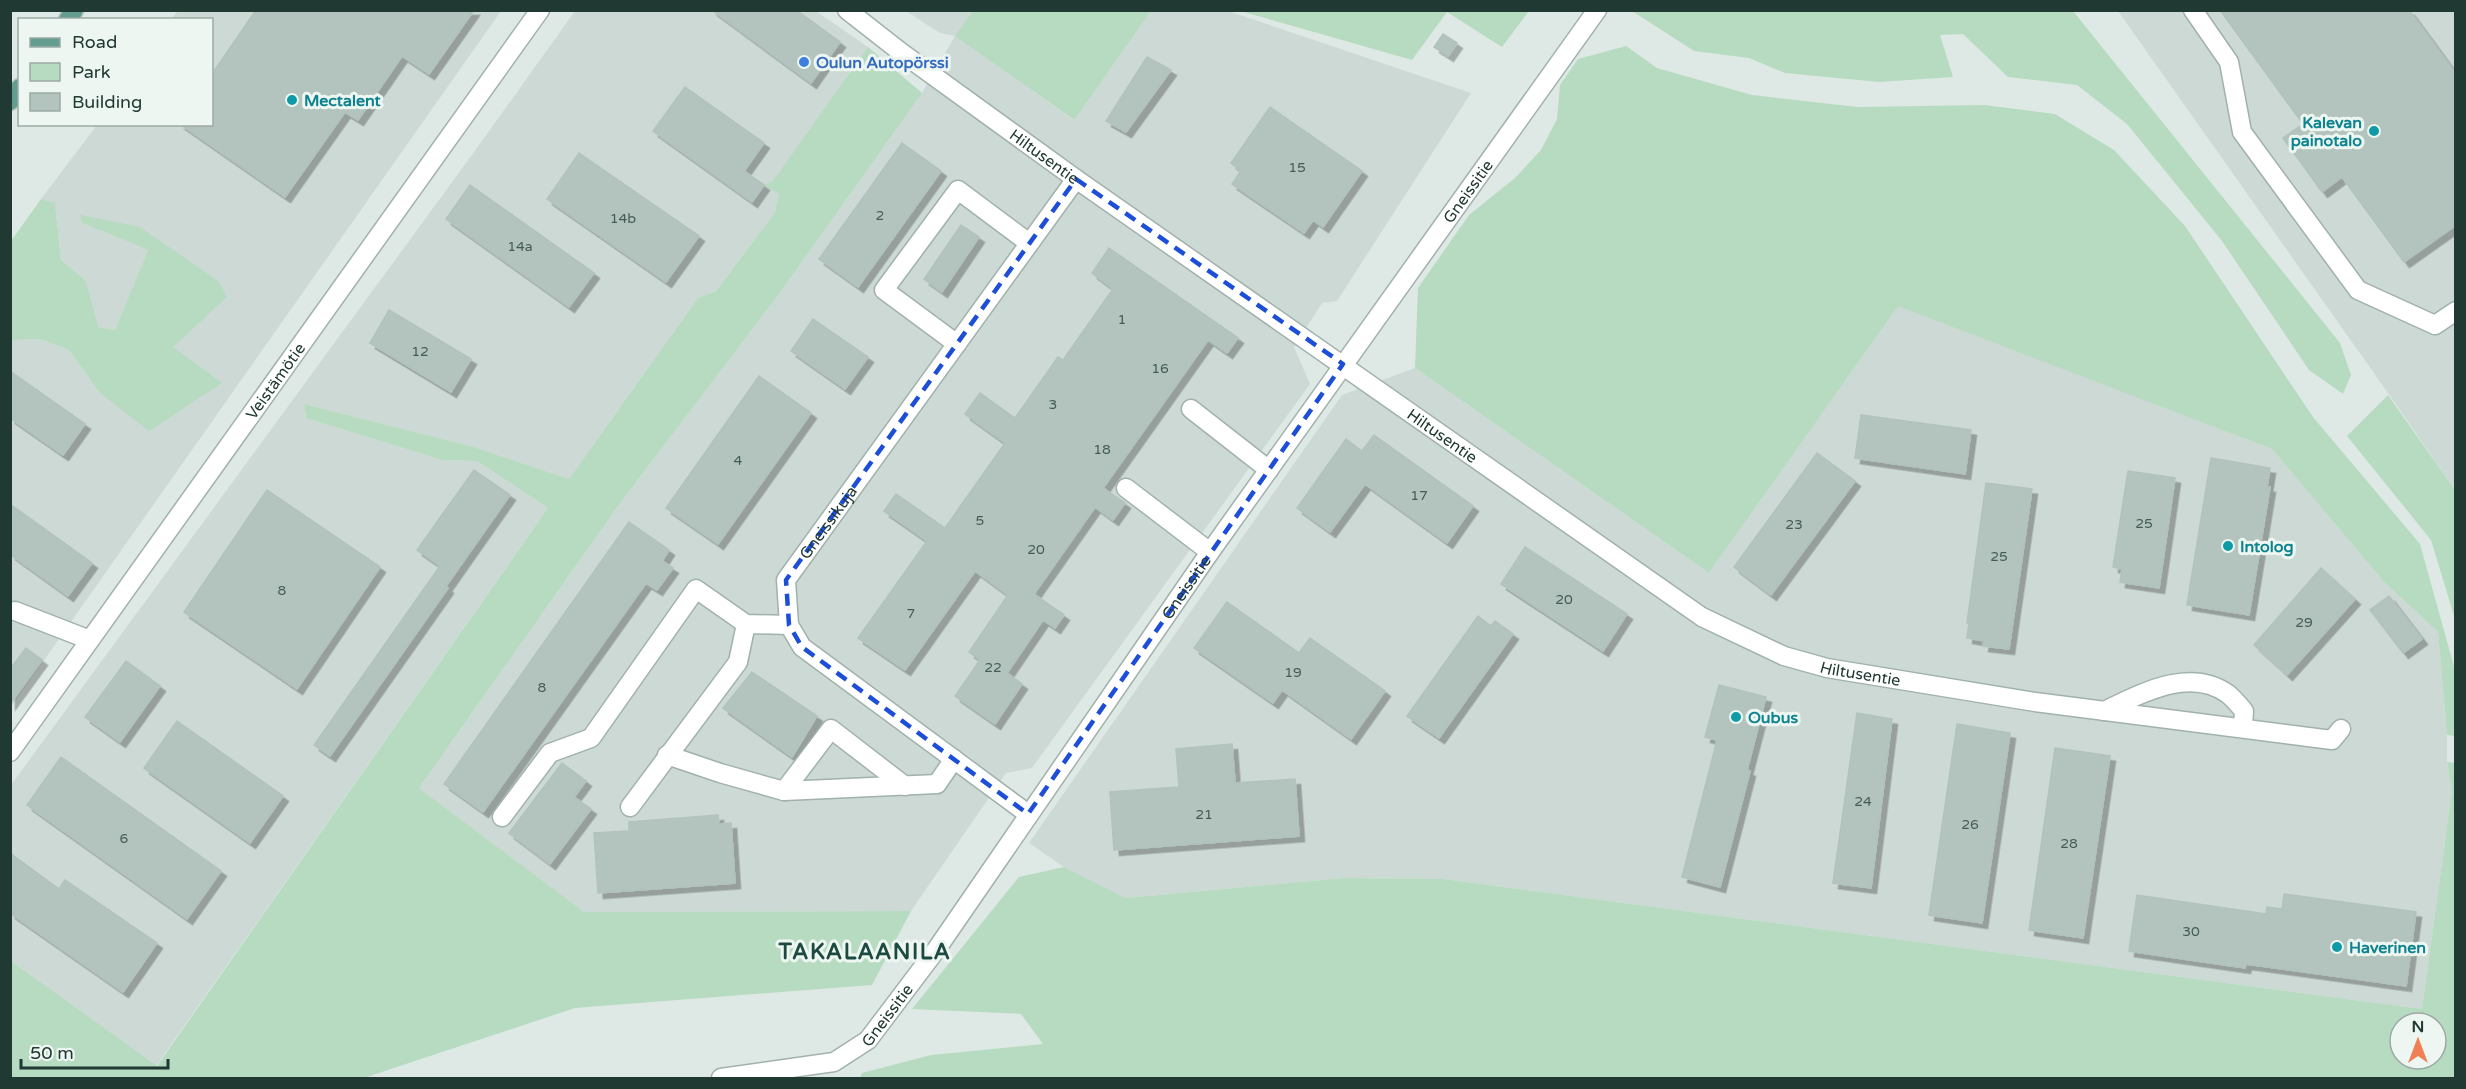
<svg xmlns="http://www.w3.org/2000/svg" width="2466" height="1089" viewBox="0 0 2466 1089" font-family="'Varela Round',sans-serif">
  <style>
    .built { fill: #ccd9d4 }
    .green { fill: #b7dbc1; fill-rule: evenodd }
    .building { fill: #b3c4be; stroke: #b1c3bc; stroke-width: 1.5; filter: url(#shadow) }
    .lines { fill: none; stroke-linecap: round; stroke-linejoin: round }
    .minor-casing { stroke: #a1b1ac; stroke-width: 21 }
    .major-casing { stroke: #bcc4c2; stroke-width: 21 }
    .minor { stroke: #fff; stroke-width: 18 }
    .major { stroke: #639e91; stroke-width: 18 }
    .marked { fill: none; stroke: #1d4ed8; stroke-width: 4.5; stroke-dasharray: 12 8; stroke-linejoin: round }
    .shop-dot { fill: #3f7fe0; stroke: #eef6f2; stroke-width: 2 }
    .culture-dot { fill: #0f9aa8; stroke: #eef6f2; stroke-width: 2 }
    .labels { text-anchor: middle; stroke-width: 6; stroke-linejoin: round; paint-order: stroke }
    .number-label { font-size: 14px; fill: #455c56 }
    .shop-label { font-size: 16px; font-weight: bold; fill: #366cbe; stroke: #eef6f2; text-anchor: start }
    .culture-label { font-size: 16px; font-weight: bold; fill: #0d838f; stroke: #eef6f2; text-anchor: start }
    .street-label { font-size: 16px; fill: #203933; stroke: #eef6f2 }
    .district-label { font-size: 22px; font-weight: bold; letter-spacing: 1.5px; fill: #1d4a40; stroke: #eef6f2 }
  </style>
  <defs>
    <filter id="shadow"><feDropShadow dx="5.5" dy="5.5" stdDeviation="0" flood-color="#0004"/></filter>
  </defs>
  <rect width="100%" height="100%" fill="#dee9e5"/>
  <g class="built">
    <polygon points="178,11 501,11 11,707 11,340 40,339 69,350 99,392 172,347 226,297 140,227 82,223 148,250 115,330 97,327 86,281 61,260 55,203 41,199 97,125 212,124 212,20 171,19"/>
    <polygon points="575,11 816,11 868,47 773,182 765,185 779,194 775,212 716,291 698,298 569,479 474,447 304,404 306,418 442,460 477,461 548,508 156,1066 11,961 11,785 477,148"/>
    <polygon points="906,11 973,11 956,36 1073,120 1151,11 1228,11 1471,93 1337,301 1322,303 1294,347 1310,384 1032,768 1006,773 911,911 583,912 419,788 618,506 782,290 922,93 955,36 940,33"/>
    <polygon points="2118,11 2455,11 2455,490 2400,410"/>
    <polygon points="1898,305 2272,449 2384,582 2438,632 2447,735 2447,762 2452,790 2422,1009 1444,879 1343,878 1126,898 1064,867 1029,843 1342,395 1415,368 1709,573"/>
  </g>
  <g class="green">
    <polygon points="973,11 973,10 1151,11 1074,120 955,36"/>
    <polygon points="1240,11 1529,11 1502,47 1447,12 1412,60"/>
    <polygon points="1632,11 2073,11 2340,343 2351,375 2343,394 2309,370 2222,241 2127,124 2077,85 2008,77 1963,34 1940,35 1953,77 1879,82 1785,73 1749,58 1694,51"/>
    <polygon points="1626,46 1657,68 1752,95 1858,107 1984,105 2055,114 2114,150 2185,226 2313,417 2420,544 2455,670 2455,736 2447,735 2438,632 2384,582 2272,449 1898,306 1709,573 1415,368 1418,288 1469,215 1515,178 1541,150 1557,119 1560,85 1578,59"/>
    <polygon points="868,47 922,93 782,290 618,506 419,788 584,912 911,911 872,985 575,1008 364,1078 11,1078 11,961 157,1066 548,508 477,461 442,460 306,418 304,404 474,447 569,479 698,298 716,291 775,212 779,194 764,185 773,181"/>
    <polygon points="41,199 55,203 61,260 86,281 98,327 115,330 148,250 82,223 80,215 140,227 218,281 227,297 173,347 222,383 149,431 99,392 69,350 40,339 11,340 11,241"/>
    <polygon points="2388,395 2455,490 2455,619 2431,540 2347,436"/>
    <path d="M 2447,762 L 2456,763 L 2455,1078 L 860,1078 L 862,1073 L 931,1055 L 1043,1044 L 1021,1014 L 912,1009 L 1019,877 L 1064,867 L 1126,898 L 1343,878 L 1444,879 L 2422,1009 L 2452,790 ZM 2400,1023 L 2436,1023 L 2436,1059 L 2400,1059 Z"/>
  </g>
  <g class="building">
    <polygon points="256,10 474,10 429,74 402,56 358,120 345,112 285,197 180,124 212,124 212,74"/>
    <polygon points="712,10 796,10 840,42 811,83"/>
    <polygon points="2220,10 2409,10 2456,74 2456,225 2404,262 2342,177 2322,192 2283,138 2303,124"/>
    <polygon points="1443,34 1457,43 1448,56 1434,47"/>
    <polygon points="1147,57 1171,70 1126,132 1106,121"/>
    <polygon points="685,87 764,143 744,171 764,185 752,202 653,131"/>
    <polygon points="1270,107 1362,171 1323,227 1313,220 1304,233 1232,184 1241,171 1231,163"/>
    <polygon points="902,143 941,171 858,287 819,259"/>
    <polygon points="579,153 699,236 666,282 547,199"/>
    <polygon points="470,185 594,273 569,307 446,219"/>
    <polygon points="961,225 979,237 942,292 924,279"/>
    <polygon points="1109,248 1238,338 1227,353 1208,340 1103,488 1125,503 1113,520 1095,507 1034,594 1064,615 1055,628 1043,620 1007,673 1022,684 995,724 955,696 980,660 969,652 1008,595 975,571 905,670 858,638 927,541 884,511 896,494 945,528 1005,443 965,414 980,393 1015,418 1058,357 1063,360 1113,289 1092,273"/>
    <polygon points="389,310 471,359 451,392 370,343"/>
    <polygon points="813,319 868,357 845,389 791,351"/>
    <polygon points="10,371 85,424 63,455 10,418"/>
    <polygon points="759,376 811,413 718,544 666,508"/>
    <polygon points="1861,415 1971,430 1965,474 1855,458"/>
    <polygon points="1374,435 1473,506 1447,543 1365,484 1330,532 1297,508 1346,439 1362,451"/>
    <polygon points="1817,453 1855,481 1771,595 1734,567"/>
    <polygon points="2211,458 2270,468 2267,487 2270,487 2249,615 2187,605"/>
    <polygon points="474,470 510,495 446,586 448,588 330,756 314,745 440,566 417,550"/>
    <polygon points="2128,471 2175,478 2159,588 2120,582 2122,569 2113,567"/>
    <polygon points="1986,483 2032,489 2009,649 1983,646 1984,641 1967,638 1969,623 1967,623"/>
    <polygon points="267,490 380,567 297,689 184,612"/>
    <polygon points="10,504 92,563 68,596 10,554"/>
    <polygon points="629,522 669,550 662,561 673,568 657,590 646,583 483,812 444,784"/>
    <polygon points="1525,547 1627,614 1603,651 1501,584"/>
    <polygon points="2321,568 2355,599 2287,675 2254,645"/>
    <polygon points="2389,596 2422,639 2403,653 2370,610"/>
    <polygon points="1227,602 1299,653 1310,638 1385,691 1351,739 1282,690 1273,703 1194,648"/>
    <polygon points="1478,616 1491,626 1495,621 1513,634 1439,738 1407,716"/>
    <polygon points="26,648 42,660 10,704 10,669"/>
    <polygon points="126,661 160,686 120,742 85,717"/>
    <polygon points="752,672 817,716 792,757 723,708"/>
    <polygon points="1719,685 1766,697 1747,770 1750,771 1720,887 1682,877 1717,740 1705,737"/>
    <polygon points="1857,713 1892,719 1871,888 1833,883"/>
    <polygon points="177,721 283,796 250,843 144,768"/>
    <polygon points="1957,724 2010,733 1982,923 1929,915"/>
    <polygon points="1232,744 1235,783 1295,779 1299,836 1114,850 1110,792 1179,787 1176,749"/>
    <polygon points="2055,748 2110,756 2083,938 2029,930"/>
    <polygon points="61,757 221,871 187,919 27,805"/>
    <polygon points="562,763 586,781 574,797 591,809 550,864 509,833"/>
    <polygon points="718,815 719,824 731,823 735,883 598,893 594,833 629,831 629,822"/>
    <polygon points="10,853 59,889 65,880 157,943 123,992 10,913"/>
    <polygon points="2284,894 2416,912 2406,986 2246,964 2245,968 2129,951 2137,895 2266,914 2267,907 2282,909"/>
  </g>
  <g class="lines">
    <g class="minor-casing">
      <g id="minor">
        <path id="s1" d="M 847,10 L 902,53 L 1076,179 L 1702,617 L 1784,656 L 1827,668 L 2035,702 L 2332,740 L 2341,729"/>
        <polyline points="2193,10 2229,62 2242,132 2358,290 2435,325 2456,311"/>
        <polyline points="957,344 884,290 958,190 1029,243"/>
        <polyline points="1191,409 1269,470"/>
        <polyline points="1126,488 1210,552"/>
        <polyline points="15,611 90,640"/>
        <path d="M 2104,711 C 2140,694 2190,666 2228,694 C 2234,699 2239,705 2244,711 L 2243,727"/>
        <path id="s2" d="M 10,752 L 540,10"/>
        <polyline points="667,755 720,773 784,791 937,784 954,759"/>
        <polyline points="784,791 831,729 905,786"/>
        <polyline points="630,807 738,662 746,624"/>
        <path id="s3" d="M 1028,814 L 802,647 L 789,625 L 786,580 L 1076,179"/>
        <polyline points="502,817 550,753 591,738 696,589 746,624 789,625"/>
        <path id="s4" d="M 721,1078 L 834,1062 L 868,1040 L 936,950 L 1210,552 L 1597,10"/>
      </g>
    </g>
    <g class="major-casing">
      <g id="major">
        <polyline points="68,20 74,10"/>
        <polyline points="10,101 20,88"/>
      </g>
    </g>
    <use href="#minor" class="minor"/>
    <use href="#major" class="major"/>
  </g>
  <path class="marked" d="M 1076,179 L 1343,364 L 1028,814 L 802,647 L 789,625 L 786,580 Z"/>
  <circle class="shop-dot" cx="804" cy="62" r="6"/>
  <g class="culture-dot">
    <circle cx="292" cy="100" r="6"/>
    <circle cx="2374" cy="131" r="6"/>
    <circle cx="2228" cy="546" r="6"/>
    <circle cx="1736" cy="717" r="6"/>
    <circle cx="2337" cy="947" r="6"/>
  </g>
  <g class="labels">
    <g class="number-label">
      <text x="1297" y="172">15</text>
      <text x="880" y="220">2</text>
      <text x="623" y="223">14b</text>
      <text x="520" y="251">14a</text>
      <text x="1122" y="324">1</text>
      <text x="420" y="356">12</text>
      <text x="1160" y="373">16</text>
      <text x="1053" y="409">3</text>
      <text x="1102" y="454">18</text>
      <text x="738" y="465">4</text>
      <text x="1419" y="500">17</text>
      <text x="980" y="525">5</text>
      <text x="2144" y="528">25</text>
      <text x="1794" y="529">23</text>
      <text x="1036" y="554">20</text>
      <text x="1999" y="561">25</text>
      <text x="282" y="595">8</text>
      <text x="1564" y="604">20</text>
      <text x="911" y="618">7</text>
      <text x="2304" y="627">29</text>
      <text x="993" y="672">22</text>
      <text x="1293" y="677">19</text>
      <text x="542" y="692">8</text>
      <text x="1863" y="806">24</text>
      <text x="1204" y="819">21</text>
      <text x="1970" y="829">26</text>
      <text x="124" y="843">6</text>
      <text x="2069" y="848">28</text>
      <text x="2191" y="936">30</text>
    </g>
    <g class="shop-label">
      <text x="816" y="68">Oulun Autopörssi</text>
    </g>
    <g class="culture-label">
      <text x="304" y="106">Mectalent</text>
      <text x="2362" y="128" text-anchor="end">Kalevan<tspan x="2362" dy="18">painotalo</tspan></text>
      <text x="2240" y="552">Intolog</text>
      <text x="1748" y="723">Oubus</text>
      <text x="2349" y="953">Haverinen</text>
    </g>
    <g class="street-label">
      <text dy="6" stroke="none"><textPath href="#s1" startOffset="246">Hiltusentie</textPath></text>
      <text dy="6" stroke="none"><textPath href="#s4" startOffset="1194">Gneissitie</textPath></text>
      <text dy="6" stroke="none"><textPath href="#s2" startOffset="456">Veistämötie</textPath></text>
      <text dy="6" stroke="none"><textPath href="#s1" startOffset="732">Hiltusentie</textPath></text>
      <text dy="6" stroke="none"><textPath href="#s3" startOffset="423">Gneissikuja</textPath></text>
      <text dy="6" stroke="none"><textPath href="#s4" startOffset="708">Gneissitie</textPath></text>
      <text dy="6" stroke="none"><textPath href="#s1" startOffset="1218">Hiltusentie</textPath></text>
      <text dy="6" stroke="none"><textPath href="#s4" startOffset="186">Gneissitie</textPath></text>
    </g>
    <g class="district-label">
      <text x="865" y="959">TAKALAANILA</text>
    </g>
  </g>
  <rect width="2466" height="1089" fill="none" stroke="#203933" stroke-width="24"/>
  <rect x="18" y="18" width="195" height="108" fill="#eef6f2" stroke="#9caaa6" stroke-width="1.5"/>
  <rect x="30" y="38" width="30" height="9" fill="#639e91" stroke="#9caaa6" stroke-width="1.5"/>
  <text x="72" y="48" font-size="18" fill="#203933">Road</text>
  <rect x="30" y="63" width="30" height="18" fill="#b7dbc1" stroke="#9caaa6" stroke-width="1.5"/>
  <text x="72" y="78" font-size="18" fill="#203933">Park</text>
  <rect x="30" y="93" width="30" height="18" fill="#b3c4be" stroke="#9caaa6" stroke-width="1.5"/>
  <text x="72" y="108" font-size="18" fill="#203933">Building</text>
  <g transform="translate(2418 1041)"><circle r="28" fill="#eef6f2" stroke="#9caaa6" stroke-width="1.5"/>
  <path d="M0-4.5L10 22L0 15L-10 22Z" fill="#ef8056"/>
  <text y="-9" font-size="16" font-weight="bold" text-anchor="middle" fill="#203933">N</text>
  </g>
  <path d="M21 1059v9h147v-9" fill="none" stroke="#203933" stroke-width="3"/>
  <text x="30" y="1059" font-size="18" fill="#203933" stroke="#eef6f2" stroke-width="4.5" paint-order="stroke">50 m</text>
</svg>
